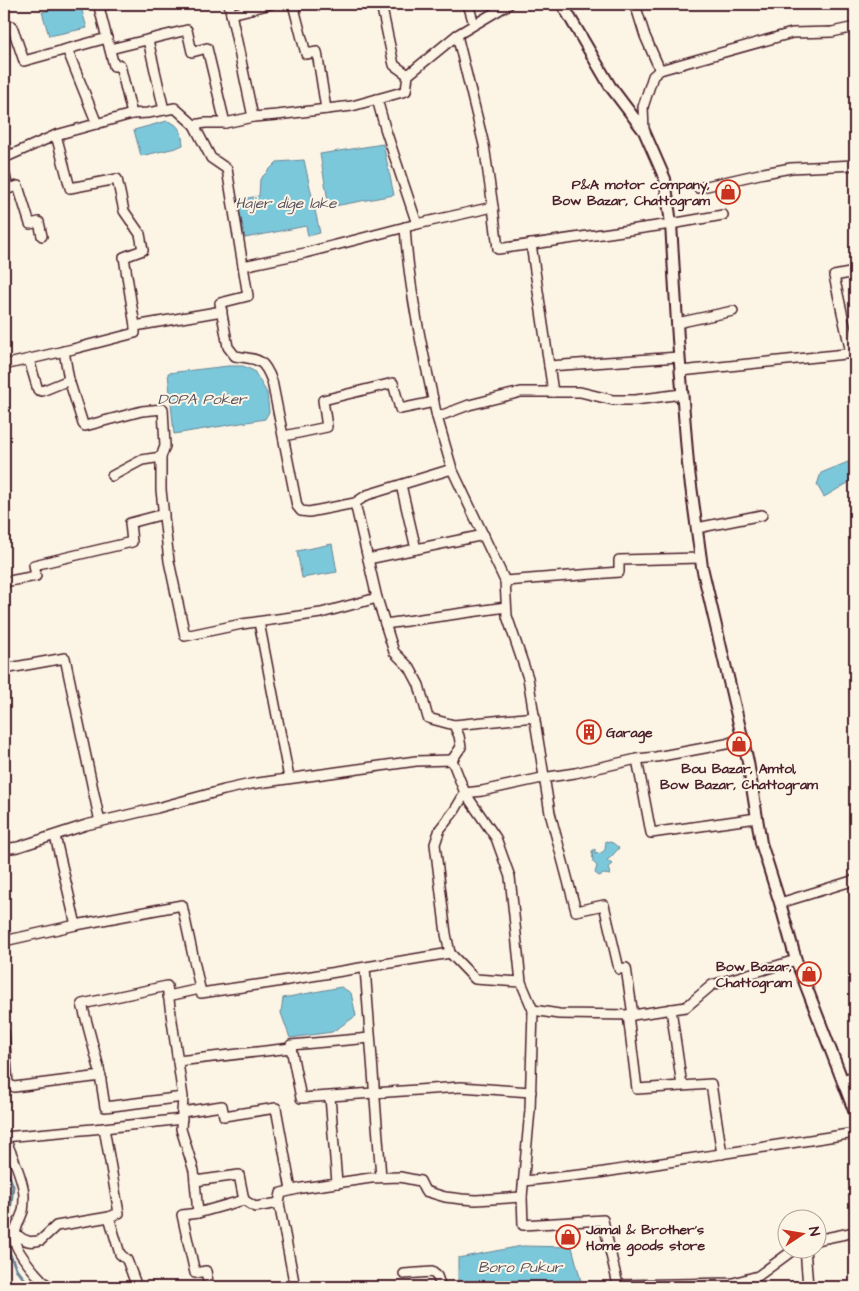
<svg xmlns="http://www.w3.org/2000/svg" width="859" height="1291" viewBox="0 0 859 1291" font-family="'Architects Daughter',sans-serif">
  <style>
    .water { fill: #7cc8db; stroke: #688495 }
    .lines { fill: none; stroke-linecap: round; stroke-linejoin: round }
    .stream { stroke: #688495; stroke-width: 3 }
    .minor-casing { stroke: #4a1f2b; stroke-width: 12 }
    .tertiary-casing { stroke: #4a1f2b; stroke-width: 14 }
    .minor { stroke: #fcf5e5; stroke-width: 9 }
    .tertiary { stroke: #fcf5e5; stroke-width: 10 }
    .labels { text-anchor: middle; stroke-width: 4; stroke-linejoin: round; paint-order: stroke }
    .poi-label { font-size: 14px; font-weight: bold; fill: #4a1f2b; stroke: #fcf5e5; text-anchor: end }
    .water-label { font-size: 15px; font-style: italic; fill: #595260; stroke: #fcf5e5 }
  </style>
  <rect width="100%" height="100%" fill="#fcf5e5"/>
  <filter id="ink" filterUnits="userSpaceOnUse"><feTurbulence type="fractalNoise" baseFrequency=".02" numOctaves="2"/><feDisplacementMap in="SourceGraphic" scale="10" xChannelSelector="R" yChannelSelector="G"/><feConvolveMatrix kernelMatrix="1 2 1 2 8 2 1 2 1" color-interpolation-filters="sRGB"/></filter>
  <g filter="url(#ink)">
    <g class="water">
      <polygon points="74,4 80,4 87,28 49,36 42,12"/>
      <path d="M 167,121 C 180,124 182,133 183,145 L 176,148 L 141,156 L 134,130 Z"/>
      <polygon points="383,144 394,195 329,207 320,154"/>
      <polygon points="304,160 320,233 308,236 306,226 245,238 237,200 259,196 260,179 277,162"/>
      <polygon points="228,366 243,366 254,371 267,393 269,412 265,419 174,434 168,373"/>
      <polygon points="848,462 855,470 848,483 824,497 817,485 821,473"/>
      <polygon points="332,544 337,572 302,578 297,551"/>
      <polygon points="606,841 613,843 619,848 611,857 607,860 612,864 608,867 610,875 604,874 599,876 595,873 597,866 593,862 592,851 595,849 595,854 601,853 605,850"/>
      <polygon points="341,987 351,993 356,1016 332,1032 290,1038 281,1013 283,998"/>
      <polygon points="522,1246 572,1247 582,1285 575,1286 575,1287 458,1287 458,1258"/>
    </g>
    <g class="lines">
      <polyline class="stream" points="4,1163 13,1186 6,1246 17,1270 31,1287"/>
      <g class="minor-casing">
        <g id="minor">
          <polyline points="107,4 99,7 114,66 120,65 132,114"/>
          <polyline points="229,4 253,117"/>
          <polyline points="293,4 306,54 317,52 326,109"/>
          <polyline points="381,4 394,65 408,75"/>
          <polyline points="468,4 474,24"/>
          <polyline points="635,4 645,36 660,70"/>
          <polyline points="231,14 271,4"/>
          <polyline points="4,29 12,26 24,61 107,38"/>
          <polyline points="148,40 164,110"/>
          <polyline points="67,49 97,124"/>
          <polyline points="110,49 187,30 192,52 207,48 225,123"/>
          <polyline points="377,99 385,128 417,224"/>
          <path d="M 194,125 L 211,158 L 227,169 L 248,296 L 220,303 L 228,347 L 235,356 C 258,360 263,357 272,381 L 297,506 L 301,511 L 309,512 L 355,503 L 367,495 L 452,469 L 437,417 L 469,405 L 521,392 L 580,392 L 613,400 L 635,400 L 682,394"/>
          <polyline points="644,131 643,107 653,76 660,70 792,33 832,32 855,27"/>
          <polyline points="56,135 70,188 117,179 124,211 140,234 143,250 124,257 135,326 222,311"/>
          <polyline points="4,144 8,156"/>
          <polyline points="4,158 56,135 121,117 132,114 148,113 175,108 194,125 205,123 225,123 253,117 277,115 352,106 406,91 408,75 457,35 509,4"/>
          <polyline points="4,170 8,189 18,186 30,224 39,222 42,236"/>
          <polyline points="698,188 764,173 791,168 855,165"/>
          <polyline points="493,207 498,249 671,224 723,215"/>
          <path d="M 405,227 C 409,291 423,354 437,417"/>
          <polyline points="531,244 553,392"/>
          <polyline points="243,266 305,253 417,224 493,207 484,145 457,35"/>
          <polyline points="677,323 733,311"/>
          <polyline points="64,351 69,380"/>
          <polyline points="851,353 834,276 855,272"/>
          <polyline points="29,360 38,390 42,391 69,380 83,424 85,426 142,411 163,409 165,446 161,457"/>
          <polyline points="4,365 73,349 135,333 135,326"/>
          <polyline points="549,366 679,357"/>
          <polyline points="681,371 855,353"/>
          <polyline points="284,436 327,427 323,400 393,383 400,409 434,402"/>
          <polyline points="452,469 505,581 507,616 528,678 550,813 576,911 604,905 619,969 626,968 633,1015"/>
          <polyline points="112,476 142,460 161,457 161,490 169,561 185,636 242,624 321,613 377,598"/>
          <polyline points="401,485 416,549"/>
          <polyline points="355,503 377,598 394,652 410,668 419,685 428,718 454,725 459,736 461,747 452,760"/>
          <polyline points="697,528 762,515"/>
          <polyline points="368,559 484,535"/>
          <polyline points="505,581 619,572 619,560 701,558"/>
          <polyline points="4,582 36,576 34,565 132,542 130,523 164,514"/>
          <polyline points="259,622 289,778"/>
          <polyline points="385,624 506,607"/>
          <polyline points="4,669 65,658 100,822"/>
          <polyline points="454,725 535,717"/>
          <polyline points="637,759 651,833 757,818"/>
          <polyline points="55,836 76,925 182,905 201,993 270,983 450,953"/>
          <polyline points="4,849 18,847 86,825 157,808 224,790 251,784 416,761 452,760 465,793 482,791 542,778 575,773 637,759 656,757 726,744 743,738"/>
          <polyline points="780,903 855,880"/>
          <polyline points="4,941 76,925"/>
          <polyline points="365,968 381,1177"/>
          <polyline points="521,982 475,979 450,953 446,934 435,844 440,829 455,810 465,793 496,838 510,877 521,982 533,1010 530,1110 522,1197 523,1225 603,1220 618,1285"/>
          <polyline points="168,996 200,989"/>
          <polyline points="671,1009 682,1086"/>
          <polyline points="533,1010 559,1014 633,1015 686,1007 712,985 796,960"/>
          <polyline points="628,1015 637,1089 711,1084 722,1154"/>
          <polyline points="4,1032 8,1084 4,1085"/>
          <polyline points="291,1048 291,1045 370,1038"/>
          <polyline points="178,1061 291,1048 301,1098 461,1087 531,1092"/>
          <polyline points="842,1081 855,1075"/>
          <polyline points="8,1084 14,1087 101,1076"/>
          <polyline points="183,1097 167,986 82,1004 99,1068 105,1107 183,1097 181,1129 194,1171 198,1213"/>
          <polyline points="330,1097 337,1183"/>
          <polyline points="182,1112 222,1106 224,1116 276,1108 291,1190"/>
          <polyline points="4,1137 104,1128 182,1119"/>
          <path d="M 4,1137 C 11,1152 24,1180 24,1196 C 24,1201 24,1206 23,1211 C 20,1220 13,1232 15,1241 C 16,1252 41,1281 50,1287"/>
          <polyline points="195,1181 239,1175 244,1200 255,1207 279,1203"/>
          <polyline points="524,1181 598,1173 855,1133"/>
          <polyline points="109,1217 120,1254 127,1260 137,1287"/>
          <path d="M 4,1232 C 20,1231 17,1239 28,1241 C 32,1242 37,1241 41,1240 L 56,1226 L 109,1217 L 119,1213 L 104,1128"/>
          <polyline points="816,1240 855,1232"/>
          <polyline points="805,1248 808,1287"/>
          <polyline points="404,1274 432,1272 437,1276 441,1287"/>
          <polyline points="209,1287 206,1271 195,1273 182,1215 198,1213 244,1200"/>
          <polyline points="295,1287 279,1203 281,1193 302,1188 371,1178 400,1177 420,1181 425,1191 445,1197 462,1199 476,1200 522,1197"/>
          <polyline points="618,1287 618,1285 733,1283 758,1276 796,1248"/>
        </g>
      </g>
      <g class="tertiary-casing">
        <polyline id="tertiary" points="562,4 610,86 644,131 665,179 671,224 678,339 688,464 702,567 748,762 761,843 780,903 796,960 855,1113"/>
      </g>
      <use href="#minor" class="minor"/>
      <use href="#tertiary" class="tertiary"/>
    </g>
  </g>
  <defs>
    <g id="shop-ring" transform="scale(1.25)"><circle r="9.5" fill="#fcf5e5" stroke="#c8321e" stroke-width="1.5"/><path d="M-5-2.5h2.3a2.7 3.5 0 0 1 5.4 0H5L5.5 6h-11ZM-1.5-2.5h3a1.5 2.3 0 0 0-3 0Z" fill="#c8321e"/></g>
    <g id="building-ring" transform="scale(1.25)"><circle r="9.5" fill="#fcf5e5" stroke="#c8321e" stroke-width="1.5"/><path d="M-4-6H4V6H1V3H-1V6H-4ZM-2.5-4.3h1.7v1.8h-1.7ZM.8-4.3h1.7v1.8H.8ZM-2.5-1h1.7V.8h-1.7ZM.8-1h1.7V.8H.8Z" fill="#c8321e"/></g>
  </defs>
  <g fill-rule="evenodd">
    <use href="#shop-ring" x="728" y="192"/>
    <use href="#building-ring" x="589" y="732"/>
    <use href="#shop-ring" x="739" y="744"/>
    <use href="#shop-ring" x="809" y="974"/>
    <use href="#shop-ring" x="568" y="1237"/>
  </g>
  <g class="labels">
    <g class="poi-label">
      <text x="710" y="189">P&amp;A motor company,<tspan x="710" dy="16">Bow Bazar, Chattogram</tspan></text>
      <text x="606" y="737" text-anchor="start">Garage</text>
      <text x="739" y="773" text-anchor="middle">Bou Bazar, Amtol,<tspan x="739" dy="16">Bow Bazar, Chattogram</tspan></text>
      <text x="792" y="971">Bow Bazar,<tspan x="792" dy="16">Chattogram</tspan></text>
      <text x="586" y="1234" text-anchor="start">Jamal &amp; Brother's<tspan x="586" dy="16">Home goods store</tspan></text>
    </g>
    <g class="water-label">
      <text x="286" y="208">Hajer dige lake</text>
      <text x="202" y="404">DOPA Poker</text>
      <text x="520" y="1272">Boro Pukur</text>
    </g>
  </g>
  <rect width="859" height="1291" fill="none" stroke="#fcf5e5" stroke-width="20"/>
  <rect x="10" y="10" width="839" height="1271" fill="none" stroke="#4a1f2b" stroke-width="2" filter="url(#ink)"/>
  <g transform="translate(802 1234) rotate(78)"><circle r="24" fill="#fcf5e5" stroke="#b59f9b"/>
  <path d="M0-4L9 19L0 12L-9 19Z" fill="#c8321e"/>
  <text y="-8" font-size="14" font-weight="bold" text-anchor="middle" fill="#4a1f2b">N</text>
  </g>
</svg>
